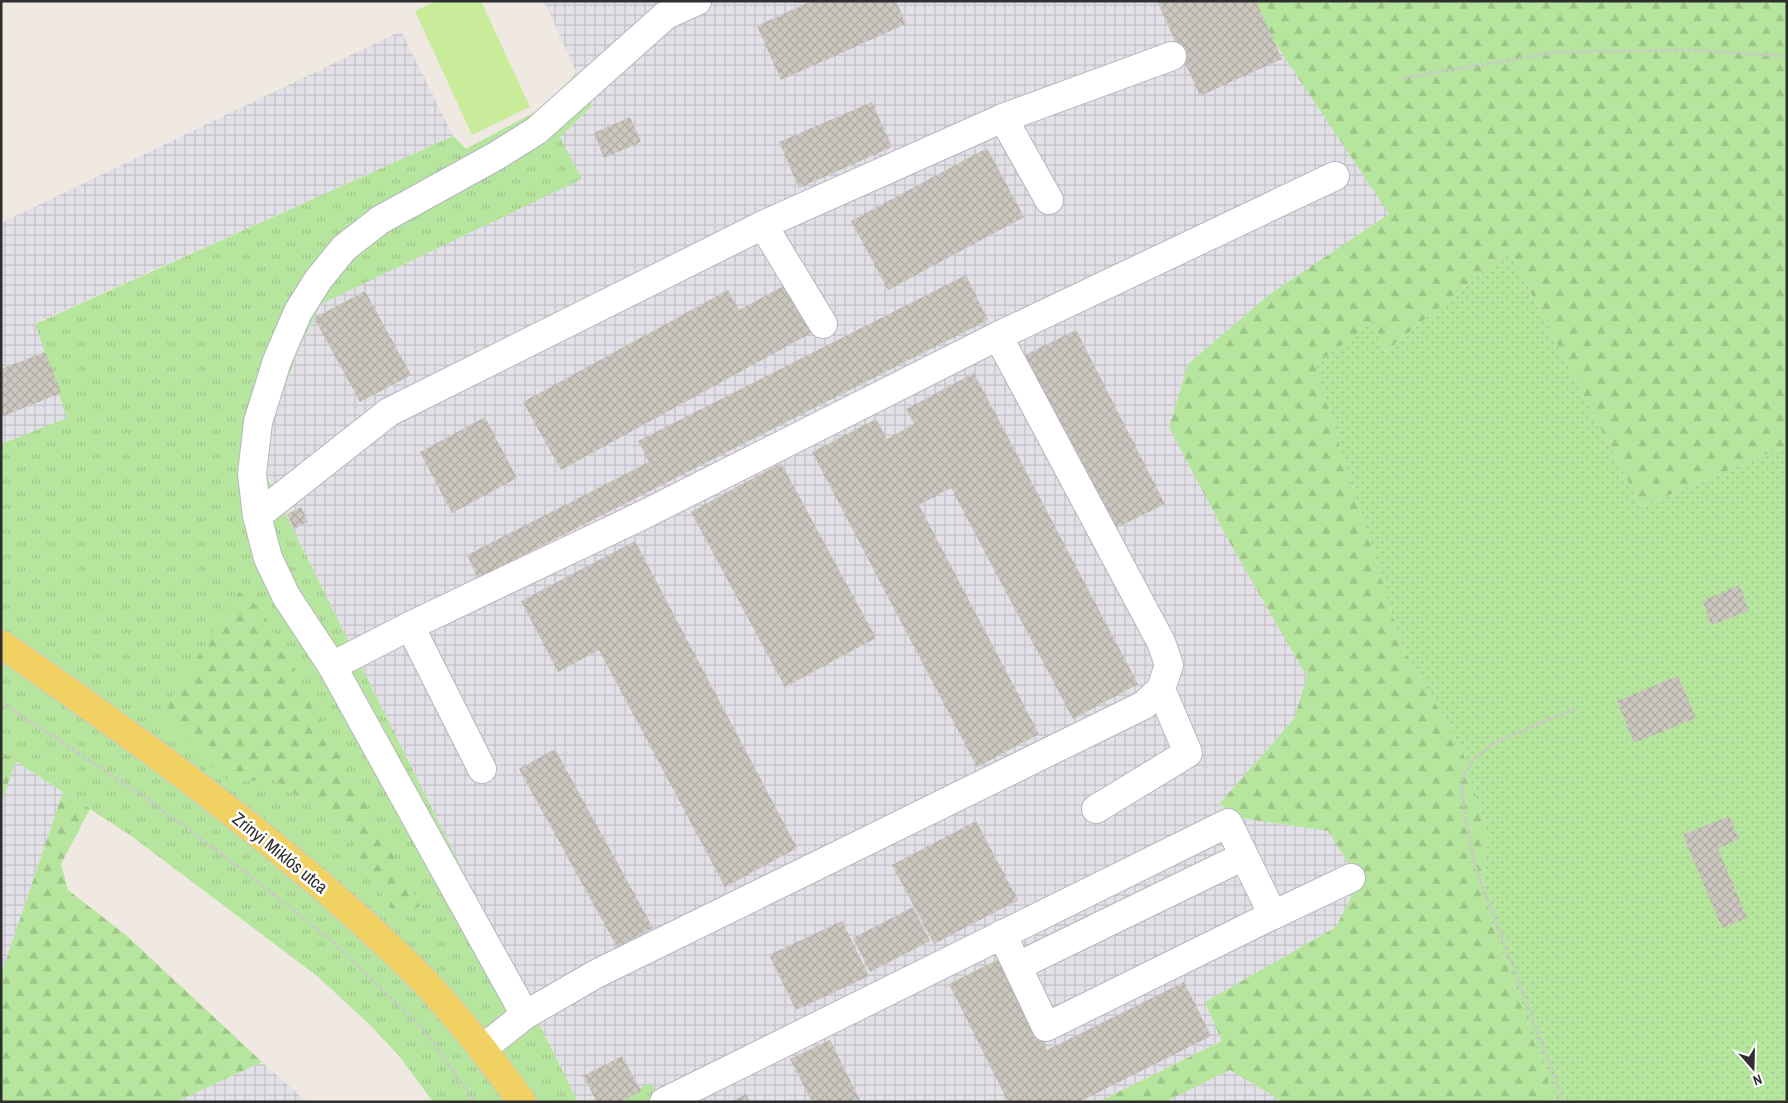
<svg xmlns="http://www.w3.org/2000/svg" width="1788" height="1103" viewBox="0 0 1788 1103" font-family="'Archivo Narrow',sans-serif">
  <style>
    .industrial { fill: url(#industrial-grid) }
    .grass { fill: url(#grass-tufts); fill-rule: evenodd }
    .forest { fill: url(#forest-firs) }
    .garden { fill: url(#garden-dots) }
    .pitch { fill: #c9ec9a }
    .building { fill: url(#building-cross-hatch) }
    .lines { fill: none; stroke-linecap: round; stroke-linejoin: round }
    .minor-casing { stroke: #b4b7c1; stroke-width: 30 }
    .major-casing { stroke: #c9c9c9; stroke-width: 30 }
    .path { stroke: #c9c9c9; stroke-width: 3; stroke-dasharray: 4 2.5; stroke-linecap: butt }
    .minor { stroke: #fff; stroke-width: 28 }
    .major { stroke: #f2d163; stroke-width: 28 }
    .labels { text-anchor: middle; stroke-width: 5; stroke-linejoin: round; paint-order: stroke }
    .street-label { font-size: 18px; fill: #2e2e2e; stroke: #fff }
  </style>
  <defs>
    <pattern id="industrial-grid" width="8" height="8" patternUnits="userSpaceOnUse" patternTransform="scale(1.25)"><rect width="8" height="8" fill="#e3e1e8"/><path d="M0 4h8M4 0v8" fill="none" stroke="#c3c1c7"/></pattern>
    <pattern id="grass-tufts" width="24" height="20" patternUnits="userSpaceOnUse" patternTransform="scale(1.25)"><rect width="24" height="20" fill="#b6e59e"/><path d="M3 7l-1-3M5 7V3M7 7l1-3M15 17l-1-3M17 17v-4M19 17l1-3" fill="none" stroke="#9dc588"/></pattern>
    <pattern id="forest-firs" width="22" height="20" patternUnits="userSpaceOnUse" patternTransform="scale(1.25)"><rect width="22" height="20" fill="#b6e59e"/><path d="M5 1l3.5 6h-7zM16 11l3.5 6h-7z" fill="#9dc588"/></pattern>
    <pattern id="garden-dots" width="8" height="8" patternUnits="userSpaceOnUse" patternTransform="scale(1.25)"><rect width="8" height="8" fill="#b6e59e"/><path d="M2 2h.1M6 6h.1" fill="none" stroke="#9dc588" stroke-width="1.8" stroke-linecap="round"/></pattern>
    <pattern id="building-cross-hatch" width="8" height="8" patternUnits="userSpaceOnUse" patternTransform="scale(1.25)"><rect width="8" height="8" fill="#cbc7bf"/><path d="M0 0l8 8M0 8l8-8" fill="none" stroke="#afaba4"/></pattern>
  </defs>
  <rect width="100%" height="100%" fill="#efe9e1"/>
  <g class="industrial">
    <polygon points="544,1 1247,1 1389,214 1270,294 1188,364 1169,427 1231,545 1307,677 1294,719 1219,804 1241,818 1328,831 1359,881 1336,927 1205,1002 1222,1041 1098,1102 578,1102 262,467 275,414 299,348 321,304 581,179 560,137 592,106"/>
    <polygon points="401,31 453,136 35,323 67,419 1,444 1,223"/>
    <polygon points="16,761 63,792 1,975 1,804"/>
    <polygon points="262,1062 307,1102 176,1102"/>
    <polygon points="1230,1070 1283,1102 1165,1102"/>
  </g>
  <g class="grass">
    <path d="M 576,72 L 592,106 L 560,137 L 582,179 L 321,304 L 299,348 L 275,414 L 262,467 L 578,1102 L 433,1102 L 400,1057 L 369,1024 L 317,976 L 130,835 L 1,752 L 1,444 L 67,418 L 35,324 L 453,136 L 466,149 L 557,100 ZM 261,609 L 396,918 L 340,824 L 272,779 Z"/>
    <polygon points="651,1083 660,1102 612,1102"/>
  </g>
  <g class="forest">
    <polygon points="1247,1 1787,1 1787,446 1641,507 1509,251 1385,352 1374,322 1315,365 1402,646 1462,749 1488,834 1482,896 1556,1102 1283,1102 1230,1070 1165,1102 1098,1102 1222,1041 1205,1002 1336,927 1359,881 1328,831 1241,818 1219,804 1294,719 1307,677 1231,545 1169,427 1188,364 1270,294 1389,214"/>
    <polygon points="239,592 261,609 420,906 396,918 340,824 272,779 231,783 160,716"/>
    <polygon points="1,752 16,761 1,804"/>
    <polygon points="63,792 90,809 61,864 68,890 127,936 262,1062 176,1102 1,1102 1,975"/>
  </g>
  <polygon class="garden" points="1509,251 1641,507 1787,446 1787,1102 1556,1102 1482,896 1488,834 1462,749 1402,646 1315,365 1374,321 1385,352"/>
  <polygon class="pitch" points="436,1 481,1 530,107 472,135 415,11"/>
  <g class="building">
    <polygon points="811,1 896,1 906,24 781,80 757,26"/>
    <polygon points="1157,1 1256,1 1282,59 1200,96"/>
    <polygon points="872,102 892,147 799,188 779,142"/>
    <polygon points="630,117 641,142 604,158 594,133"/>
    <polygon points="987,148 1024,217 888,290 851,221"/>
    <polygon points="966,275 988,320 478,578 467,555 649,462 638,441"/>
    <polygon points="787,284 813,332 561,470 523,402 728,290 739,310"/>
    <polygon points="365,291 411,375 360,402 314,318"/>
    <polygon points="1076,330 1165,504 1112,530 1023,356"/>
    <polygon points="45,352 61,393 1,417 1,369"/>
    <polygon points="974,373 1138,684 1073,719 951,488 919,505 1039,734 977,767 812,452 876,419 887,439 914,424 906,409"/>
    <polygon points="485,417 517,478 452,513 420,452"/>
    <polygon points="781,463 876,638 785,687 691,512"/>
    <polygon points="301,507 308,522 294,529 287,514"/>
    <polygon points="635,541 797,848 725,887 599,650 558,672 521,601"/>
    <polygon points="1739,585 1749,611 1711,625 1703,601"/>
    <polygon points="1678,676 1696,718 1634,743 1617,701"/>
    <polygon points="555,749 653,928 617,947 519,769"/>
    <polygon points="1729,816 1739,839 1718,849 1747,918 1722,928 1683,835"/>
    <polygon points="976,821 1018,900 934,944 892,865"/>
    <polygon points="913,907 930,941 870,972 853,938"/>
    <polygon points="842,921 869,976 796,1010 769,955"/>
    <polygon points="1001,958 1047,1050 1184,982 1211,1036 1079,1102 1008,1102 949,984"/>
    <polygon points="830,1040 861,1102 812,1102 790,1059"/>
    <polygon points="622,1056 641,1091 621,1102 597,1102 583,1076"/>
    <polygon points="746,1094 750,1102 730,1102"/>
  </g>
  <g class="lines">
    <g class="minor-casing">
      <g id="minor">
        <polyline points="1003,118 1049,200"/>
        <polyline points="763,225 823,324"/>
        <polyline points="257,516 389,412 763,225 1003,118 1172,56"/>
        <polyline points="410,626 482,769"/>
        <polyline points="332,666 410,626 645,514 998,336 1335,176"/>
        <polyline points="1096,809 1188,753 1161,689"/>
        <polyline points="1273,915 1351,878"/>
        <polyline points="1018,966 1244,856"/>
        <polyline points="525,1015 332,666 286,596 268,558 257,516 252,474 258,422 277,361 298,312 318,280 344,248 380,220 496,156 536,131 666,15 697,1"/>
        <polyline points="482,1049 525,1015 596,974 1144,705 1161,689 1169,665 1161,642 998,336"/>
        <polyline points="664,1102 1228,823 1273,915 1046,1027 1002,934"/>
      </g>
    </g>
    <g class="major-casing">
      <path id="major" d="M 1,644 C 109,719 216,796 316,881 C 353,913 390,946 424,981 C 460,1019 492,1060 522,1102"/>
    </g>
    <g class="path">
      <polyline points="1403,78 1558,52 1687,50 1787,56"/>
      <polyline points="1,702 142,795 240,868 334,943 423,1029 475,1102"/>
      <polyline points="1564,1102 1476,868 1466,821 1462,794 1462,777 1474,759 1494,743 1576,708"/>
    </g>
    <use href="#minor" class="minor"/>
    <use href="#major" class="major"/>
  </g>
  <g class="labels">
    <g class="street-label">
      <text transform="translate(280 853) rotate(39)" y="6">Zrínyi Miklós utca</text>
    </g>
  </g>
  <rect width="1788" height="1103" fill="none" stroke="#2e2e2e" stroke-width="5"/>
  <g transform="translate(1753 1068) rotate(160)" stroke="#ffffff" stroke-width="4" paint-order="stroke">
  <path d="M0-4L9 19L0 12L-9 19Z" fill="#2e2e2e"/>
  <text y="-8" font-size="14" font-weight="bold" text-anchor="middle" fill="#2e2e2e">N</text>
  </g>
</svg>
